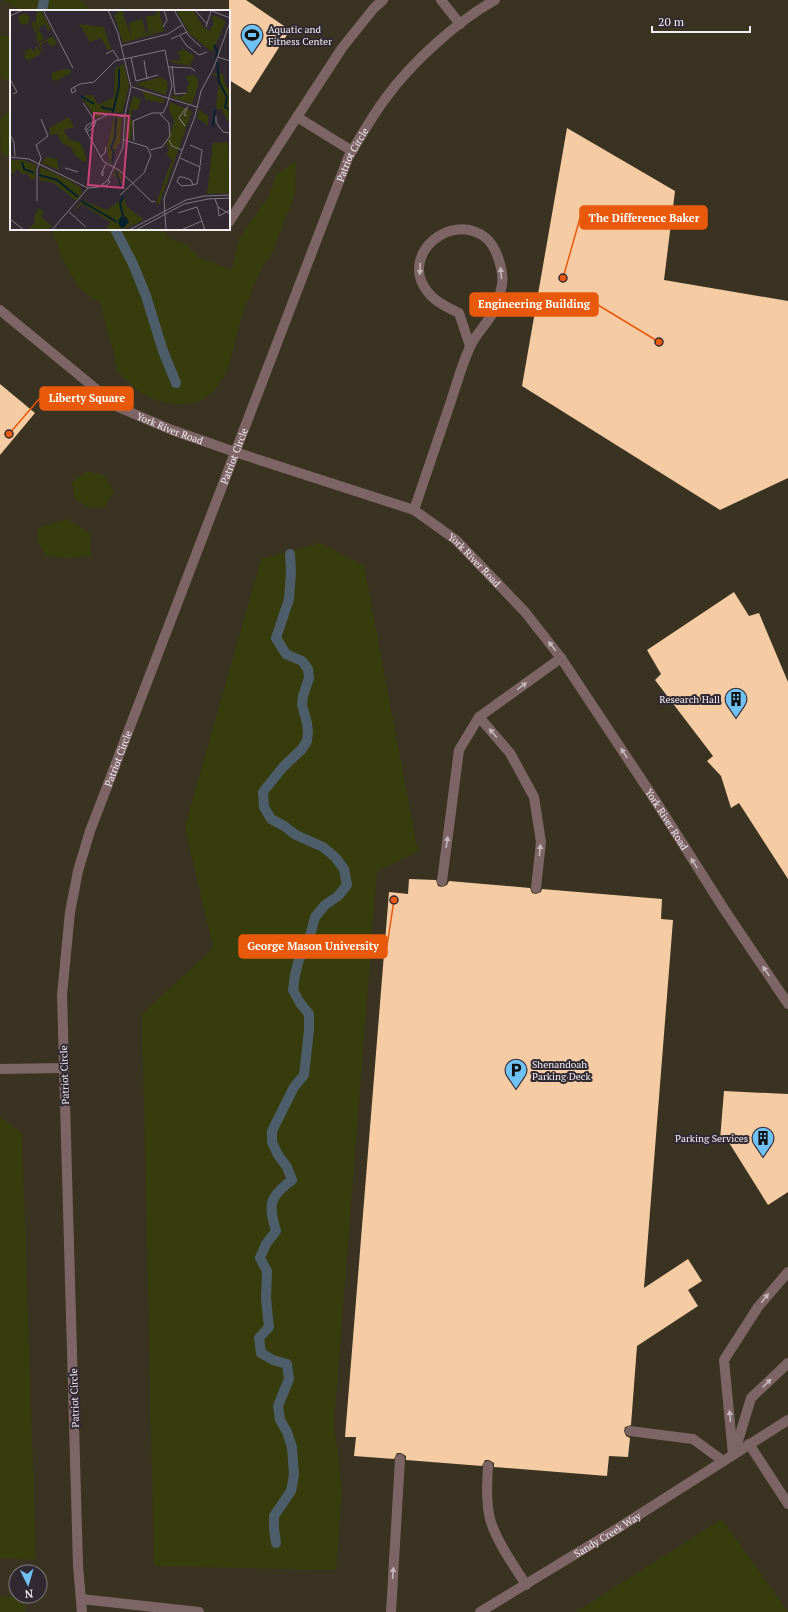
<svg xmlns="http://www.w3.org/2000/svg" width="788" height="1612" viewBox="0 0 788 1612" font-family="'PT Serif',serif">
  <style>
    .education { fill: #3a3322; fill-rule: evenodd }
    .green { fill: #373c0d }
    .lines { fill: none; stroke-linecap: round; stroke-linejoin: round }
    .stream { stroke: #4d5e6a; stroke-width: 10 }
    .building { fill: #f4cba2 }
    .service { stroke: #7e6565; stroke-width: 10 }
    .minor { stroke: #7e6565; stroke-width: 10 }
    .tertiary { stroke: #7e6565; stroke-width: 10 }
    .oneway { fill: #c4b7ba }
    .labels { text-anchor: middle; stroke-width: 4; stroke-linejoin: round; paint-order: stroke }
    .poi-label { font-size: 10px; fill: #f3eef3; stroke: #312932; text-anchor: start }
    .street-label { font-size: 10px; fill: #f3eef3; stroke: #312932 }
    .inset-river { fill: none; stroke: #06202f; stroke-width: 2 }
    .inset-road { fill: none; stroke: #7f787f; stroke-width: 1 }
    .view { fill: #cc4379; fill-opacity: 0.15; stroke: #cc4379; stroke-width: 2 }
    .inset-edge { fill: none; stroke: #f3eef3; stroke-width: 2 }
    .leader { fill: none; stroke: #e8590c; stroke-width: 1.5 }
    .callout-dot { fill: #e8590c; stroke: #312932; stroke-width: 1.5 }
    .callout { fill: #e8590c; stroke: #e8590c; stroke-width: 1.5 }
    .callout-label { font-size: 11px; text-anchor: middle; font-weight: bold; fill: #fff }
  </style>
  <rect width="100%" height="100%" fill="#312932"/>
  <path class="education" d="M 0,0 L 788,0 L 788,1612 L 0,1612 ZM 11,11 L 229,11 L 229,229 L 11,229 ZM 16,1572 L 40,1572 L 40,1596 L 16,1596 Z"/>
  <g class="green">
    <polygon points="3,0 81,0 91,11 21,11"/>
    <polygon points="0,36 11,36 11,80 2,79 0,74"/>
    <polygon points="11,109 11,158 1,152 0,119"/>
    <polygon points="296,161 295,193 272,253 263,265 243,311 227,372 214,391 203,399 189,404 175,404 155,400 137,390 117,371 113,348 104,319 102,304 80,289 63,260 52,229 165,229 167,237 186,245 198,257 232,270 239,239 270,194 276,175"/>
    <polygon points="87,471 104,475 114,492 104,507 89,508 74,498 72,482"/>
    <polygon points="67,519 90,533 91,556 66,558 47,556 38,543 37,528"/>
    <polygon points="320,543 364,566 418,852 377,871 334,1423 342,1493 336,1570 154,1566 142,1014 213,948 185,827 261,559"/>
    <polygon points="0,1117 22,1133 36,1560 0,1558"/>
    <polygon points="722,1519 788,1612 576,1612"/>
    <polygon points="26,1596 25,1612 0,1612 0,1597"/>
  </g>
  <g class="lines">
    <g class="stream">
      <polyline points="42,11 44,0"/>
      <polyline points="115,229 133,264 146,296 163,351 176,383"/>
      <path d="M 276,1543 L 274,1529 L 274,1516 L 291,1491 L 294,1475 L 292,1447 L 287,1432 L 280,1420 L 278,1406 L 289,1379 L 287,1364 L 273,1360 L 261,1353 L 259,1338 L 269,1327 L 266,1299 L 267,1271 L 260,1258 L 266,1244 L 276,1231 C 268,1204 269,1197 292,1180 L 287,1167 L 278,1155 L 272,1142 L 272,1131 L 294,1087 L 304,1075 L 309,1030 L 309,1014 L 300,1003 L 293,990 L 295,975 L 299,959 L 307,947 L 315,917 L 325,905 L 338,896 L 347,885 L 344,869 L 335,857 L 323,847 L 296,835 L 284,826 L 271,819 L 264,807 L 263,792 L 283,767 L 302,749 L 307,741 L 308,732 L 307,723 L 302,705 L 303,696 L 309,678 L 308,669 L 302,661 L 286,654 L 276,638 L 289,599 L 291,572 L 290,554"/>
    </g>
  </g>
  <g class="building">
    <polygon points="229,0 246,0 290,30 250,93 229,80"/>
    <polygon points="567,128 675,191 664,280 788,301 788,478 720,510 522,386"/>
    <polygon points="0,384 35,413 0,455"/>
    <polygon points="734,592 749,616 759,613 788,682 788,879 739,803 731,808 721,776 707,761 713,756 655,680 661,674 647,650"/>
    <polygon points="409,879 436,880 438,886 442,887 447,885 449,881 530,888 532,893 536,894 541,892 542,889 662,899 661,919 673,920 644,1288 688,1259 702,1281 688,1290 698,1306 637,1346 631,1425 625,1427 624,1431 626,1436 630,1438 628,1457 609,1456 607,1476 494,1467 494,1463 489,1460 485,1460 482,1466 406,1460 406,1456 401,1453 397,1453 394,1459 354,1456 356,1437 345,1437 389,892 408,894"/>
    <polygon points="724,1091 788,1094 788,1192 768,1205 728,1141 720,1140"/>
  </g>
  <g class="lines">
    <g class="service">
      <polyline points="441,0 460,24"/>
      <polyline points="352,151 297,117 342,48 374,8 383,0"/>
      <polyline points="229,222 297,117"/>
      <path id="s1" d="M 0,310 L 118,407 L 172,430 L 235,452 L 414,510 L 456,540 L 525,612 L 561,658 L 655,800 L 724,909 L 788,1004"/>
      <path d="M 414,510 C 426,474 439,437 451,401 C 457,383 462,364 470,347 C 475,335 486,325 492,314 C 497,306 500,295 502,285 C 504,272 497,247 486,238 C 451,210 399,255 427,291 C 435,302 447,307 459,313 L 470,346"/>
      <polyline points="479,717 510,753 534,797 541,842 536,888"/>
      <polyline points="442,881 459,750 479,717 561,658"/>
      <polyline points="0,1069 64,1068"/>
      <polyline points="630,1431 693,1439 723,1461"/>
      <polyline points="735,1451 751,1398 788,1363"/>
      <polyline points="733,1455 724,1360 758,1307 788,1272"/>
      <path d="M 488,1466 C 487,1484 486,1502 490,1519 C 497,1543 514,1565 526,1585"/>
      <polyline points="81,1599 199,1612"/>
      <polyline points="391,1612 400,1459"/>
      <path id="s2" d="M 480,1612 L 615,1530 L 788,1420"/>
    </g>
    <polyline class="minor" points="749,1444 788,1504"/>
    <path class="tertiary" id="s3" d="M 82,1612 L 78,1566 L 62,995 L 70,912 L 78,871 L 90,831 L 348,158 C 359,139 371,118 385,99 C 411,63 456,22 495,0"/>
  </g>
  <defs><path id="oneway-solid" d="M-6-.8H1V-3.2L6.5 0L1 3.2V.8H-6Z"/></defs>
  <g class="oneway">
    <use href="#oneway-solid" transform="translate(420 269) rotate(92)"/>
    <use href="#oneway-solid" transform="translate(501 273) rotate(-95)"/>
    <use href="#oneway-solid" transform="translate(552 646) rotate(-128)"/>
    <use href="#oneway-solid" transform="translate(522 686) rotate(-36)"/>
    <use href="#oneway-solid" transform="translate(493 733) rotate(-130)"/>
    <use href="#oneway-solid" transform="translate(624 753) rotate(-123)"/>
    <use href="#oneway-solid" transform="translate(447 842) rotate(-82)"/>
    <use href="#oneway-solid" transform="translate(540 850) rotate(-84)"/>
    <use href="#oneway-solid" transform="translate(694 863) rotate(-122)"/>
    <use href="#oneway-solid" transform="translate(766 971) rotate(-124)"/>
    <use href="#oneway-solid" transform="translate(765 1298) rotate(-51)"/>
    <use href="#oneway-solid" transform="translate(767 1383) rotate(-44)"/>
    <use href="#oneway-solid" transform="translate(730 1416) rotate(-96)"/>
    <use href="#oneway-solid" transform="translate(393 1573) rotate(-86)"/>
  </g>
  <defs>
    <g id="stadium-pin" transform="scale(1.15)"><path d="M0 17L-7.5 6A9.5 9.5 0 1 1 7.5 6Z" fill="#70c2f4" stroke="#312932"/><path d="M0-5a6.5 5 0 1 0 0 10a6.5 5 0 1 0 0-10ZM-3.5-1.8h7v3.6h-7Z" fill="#111"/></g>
    <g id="building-pin" transform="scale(1.15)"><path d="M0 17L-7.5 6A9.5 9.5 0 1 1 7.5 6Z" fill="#70c2f4" stroke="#312932"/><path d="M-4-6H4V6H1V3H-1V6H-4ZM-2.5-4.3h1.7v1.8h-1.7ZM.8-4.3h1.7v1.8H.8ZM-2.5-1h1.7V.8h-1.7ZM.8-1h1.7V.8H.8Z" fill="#111"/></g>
    <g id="parking-pin" transform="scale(1.15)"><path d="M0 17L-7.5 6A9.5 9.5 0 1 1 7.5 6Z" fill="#70c2f4" stroke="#312932"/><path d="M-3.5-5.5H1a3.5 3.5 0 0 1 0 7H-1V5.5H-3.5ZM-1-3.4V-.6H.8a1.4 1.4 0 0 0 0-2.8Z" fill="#111"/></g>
  </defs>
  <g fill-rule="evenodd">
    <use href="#stadium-pin" x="252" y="35"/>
    <use href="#building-pin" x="736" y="699"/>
    <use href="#parking-pin" x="516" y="1070"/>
    <use href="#building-pin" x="763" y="1138"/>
  </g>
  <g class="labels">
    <g class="poi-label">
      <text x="268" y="33">Aquatic and<tspan x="268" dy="12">Fitness Center</tspan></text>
      <text x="720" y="703" text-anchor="end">Research Hall</text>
      <text x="532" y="1068">Shenandoah<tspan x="532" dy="12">Parking Deck</tspan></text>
      <text x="748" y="1142" text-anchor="end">Parking Services</text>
    </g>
    <g class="street-label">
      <text dy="4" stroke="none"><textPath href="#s3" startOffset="1510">Patriot Circle</textPath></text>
      <text dy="4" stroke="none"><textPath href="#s1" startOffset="209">York River Road</textPath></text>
      <text dy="4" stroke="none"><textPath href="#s3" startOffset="1186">Patriot Circle</textPath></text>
      <text dy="4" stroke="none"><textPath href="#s1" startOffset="545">York River Road</textPath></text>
      <text dy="4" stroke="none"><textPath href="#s3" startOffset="862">Patriot Circle</textPath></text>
      <text dy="4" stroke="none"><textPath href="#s1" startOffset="869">York River Road</textPath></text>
      <text transform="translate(64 1075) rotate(-92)" y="4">Patriot Circle</text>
      <text transform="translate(74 1398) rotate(-92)" y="4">Patriot Circle</text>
      <text dy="4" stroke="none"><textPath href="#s2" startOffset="149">Sandy Creek Way</textPath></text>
    </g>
  </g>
  <g transform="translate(10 10)">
    <rect width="220" height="220" fill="#312932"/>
    <path d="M 27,0 L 31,0 L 41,19 L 38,21 L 35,14 L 29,18 L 26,13 ZM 107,0 L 112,0 L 121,27 L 119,13 L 132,9 L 136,23 L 128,26 L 145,21 L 138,22 L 136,6 L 147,5 L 146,0 L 149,0 L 154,21 L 113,33 L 104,5 L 108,4 ZM 166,0 L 183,0 L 193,17 L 200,21 L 204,11 L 202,10 L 203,5 L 216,11 L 202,42 L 180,24 ZM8.5 9a5.5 5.5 0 1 1 11 0a5.5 5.5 0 1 1-11 0ZM 25,11 L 26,16 L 26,14 L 34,29 L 27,33 L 26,23 L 29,21 L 25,22 L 21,13 ZM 69,14 L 94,17 L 101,39 L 98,40 L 91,28 L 80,32 ZM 43,26 L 47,34 L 41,37 L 37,31 L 31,35 L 33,44 L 28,34 ZM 27,36 L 31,44 L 19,50 L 20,47 L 17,51 L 14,46 L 16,43 L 12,43 L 21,38 L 23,42 ZM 173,39 L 184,46 L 180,56 L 161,52 L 161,50 L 170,51 L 170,44 L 166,44 ZM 114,54 L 119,76 L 112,103 L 99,102 L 86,108 L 71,86 L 83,85 L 88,95 L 104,87 L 105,58 ZM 54,59 L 61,60 L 61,63 L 46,71 L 42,69 L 42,63 ZM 203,63 L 213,64 L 215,74 L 220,81 L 220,114 L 211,99 L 206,99 L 209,67 L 203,65 ZM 185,65 L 188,69 L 188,76 L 182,94 L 161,87 L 162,85 L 171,87 L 178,82 L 177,76 L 180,75 L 176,66 ZM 151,67 L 158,72 L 156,85 L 125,74 ZM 132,81 L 154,89 L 154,93 L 136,90 ZM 123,86 L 131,89 L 128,99 L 121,101 L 122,107 L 118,107 ZM 160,92 L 182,101 L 149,195 L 146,193 L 162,150 L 157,145 L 159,136 L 156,135 L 164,112 L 159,99 ZM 189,100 L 198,106 L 198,115 L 187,108 ZM 59,107 L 64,117 L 53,120 L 60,130 L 69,132 L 72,136 L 77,150 L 74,152 L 65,146 L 61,137 L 53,134 L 47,124 L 40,125 L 39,118 ZM 104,107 L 112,108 L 110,133 L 107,135 L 103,152 L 100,153 L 97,139 ZM 117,109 L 123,110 L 121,129 L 116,128 ZM 218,132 L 220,183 L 197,184 L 203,133 ZM 36,147 L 47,149 L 49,160 L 32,153 ZM 0,150 L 13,150 L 26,155 L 25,169 L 21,170 L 18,164 L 12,164 L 7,159 L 3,164 L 0,162 ZM 30,157 L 57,169 L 70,177 L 72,183 L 66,191 L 44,173 L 29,170 ZM 105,160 L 109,161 L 112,169 L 108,172 L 113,172 L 110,174 L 113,177 L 111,181 L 106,167 L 103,165 L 100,170 ZM 114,188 L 116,196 L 134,210 L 112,220 L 96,220 L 100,212 L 72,194 L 63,201 L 72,190 L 97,200 ZM 29,198 L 34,202 L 31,207 L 42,216 L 36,220 L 18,220 L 25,212 L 24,207 Z" fill="#373c0d"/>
    <path d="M 115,206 L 119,212 L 112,219 L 108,213 Z" fill="#06202f"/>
    <path class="inset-river" d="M 204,35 L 207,41 L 206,48M 207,52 L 209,72 L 217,87 L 215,97 L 220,100M 71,86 L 84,94M 91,97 L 103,100M 103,102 L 109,76 L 109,59M 203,117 L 205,100M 12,152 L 14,159 L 24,163M 102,152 L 104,141 L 101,138 L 105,127 L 106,108M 106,161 L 112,180M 29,165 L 47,170 L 68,187M 71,191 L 107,212M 109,212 L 113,205 L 110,194 L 113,186"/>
    <path class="inset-road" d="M 33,0 L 63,58M 164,0 L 179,26 L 191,37M 185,0 L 197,14M 202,1 L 220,8M 0,6 L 13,0M 153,17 L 157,10 L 154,0M 196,17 L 201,1M 170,26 L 176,35 L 189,45 L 197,42M 161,29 L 177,22M 111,36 L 158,24 L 172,15M 96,44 L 103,40 L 109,50M 121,47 L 126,71 L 148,65M 208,47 L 220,51M 134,50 L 137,69M 162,56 L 165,84 L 176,83M 159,57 L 181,58 L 185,61M 0,69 L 7,82 L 3,84M 64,77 L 66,81 L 62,83 L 61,79 L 70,74 L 84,72 L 105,51 L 155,40 L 162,76 L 157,95 L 153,103 L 142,103 L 123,111 L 124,131M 122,77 L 187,97M 73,93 L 85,111M 177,106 L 174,105 L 178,96M 206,106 L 206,112 L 213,122 L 220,123M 115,107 L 99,104 L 77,115 L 75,119 L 94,152 L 109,160 L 142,192 L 145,191M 170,109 L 175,116 L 169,108 L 176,98M 76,120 L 85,112M 77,122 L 84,117 L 86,111M 0,125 L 4,132 L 5,146M 159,130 L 162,136 L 172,140M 180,135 L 192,140 L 190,156M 140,140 L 152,137 L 160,126 L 159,113 L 150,104M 0,147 L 19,149 L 78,178 L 89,177 L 98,170 L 113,137 L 115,104 L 121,77 L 108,23 L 98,0M 90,147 L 95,143 L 96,137M 170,148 L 190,157 L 187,174 L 186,174 L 183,175 L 172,176 L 167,172 L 169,167 L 173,167 L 181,170 L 183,175M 55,158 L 68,162M 93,161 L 93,166 L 91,164 L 96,154M 92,175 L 96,176 L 100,172 L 98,170M 110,185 L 134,163 L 141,145 L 137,137 L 114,130M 205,189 L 208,197 L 220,204M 27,191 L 27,160 L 31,148 L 26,135 L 38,126 L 31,109M 208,197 L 209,206 L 220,200M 59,202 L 76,217M 168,203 L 187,197 L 195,220M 0,209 L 14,220M 42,220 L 78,178M 119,220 L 176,190 L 194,186 L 220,185M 126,220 L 174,194 L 198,189 L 220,188M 156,220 L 154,189 L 185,106 L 191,81 L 204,57 L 220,12M 171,220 L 192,211"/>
    <path class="view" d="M 84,103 L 119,106 L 113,178 L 78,175 Z"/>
    <rect width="220" height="220" class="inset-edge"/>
  </g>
  <path class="leader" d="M563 278L580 218M659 342L598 305M9 434L40 398M394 900L387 946"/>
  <g class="callout-dot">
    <circle cx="563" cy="278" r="4"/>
    <circle cx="659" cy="342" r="4"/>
    <circle cx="9" cy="434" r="4"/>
    <circle cx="394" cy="900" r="4"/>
  </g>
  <g class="callout">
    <rect x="580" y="206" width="127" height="23" rx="4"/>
    <rect x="470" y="293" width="128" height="23" rx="4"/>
    <rect x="40" y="387" width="93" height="23" rx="4"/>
    <rect x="239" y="935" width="148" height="23" rx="4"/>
  </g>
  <g class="callout-label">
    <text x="644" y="222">The Difference Baker</text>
    <text x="534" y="308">Engineering Building</text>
    <text x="87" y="402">Liberty Square</text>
    <text x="313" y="950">George Mason University</text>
  </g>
  <g transform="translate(28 1584) rotate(175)"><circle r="19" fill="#312932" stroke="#7f787f"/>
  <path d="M0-3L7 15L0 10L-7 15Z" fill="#70c2f4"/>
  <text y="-6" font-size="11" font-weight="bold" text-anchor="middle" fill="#f3eef3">N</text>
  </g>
  <path d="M652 26v6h98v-6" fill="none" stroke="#f3eef3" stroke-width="2"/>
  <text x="658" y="26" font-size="12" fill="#f3eef3" stroke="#312932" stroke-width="3" paint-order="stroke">20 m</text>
</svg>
